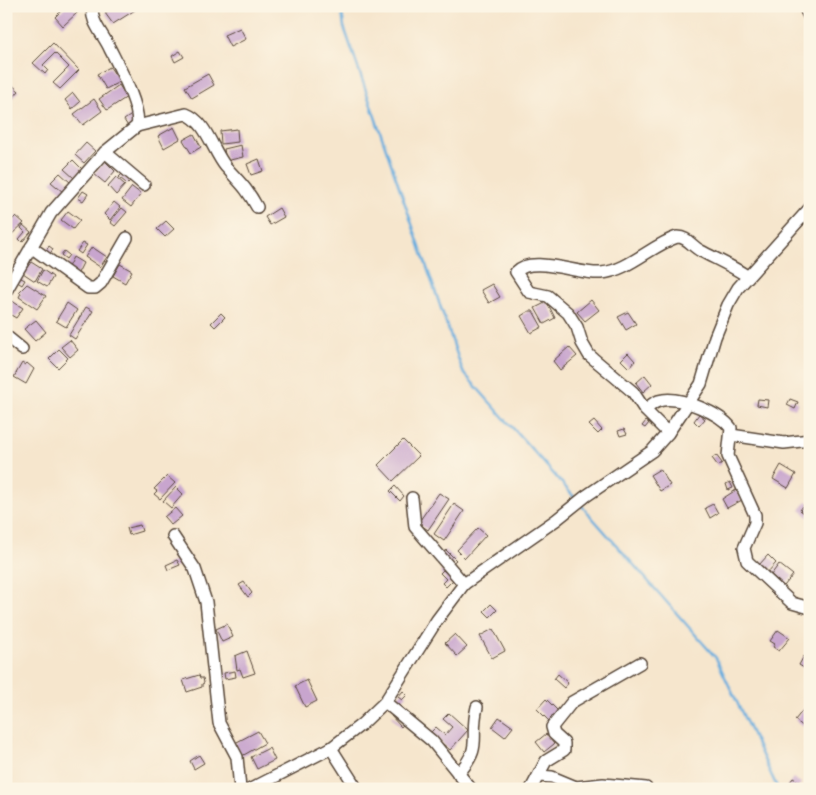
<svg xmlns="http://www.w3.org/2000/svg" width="816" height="795" viewBox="0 0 816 795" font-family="'Shantell Sans',sans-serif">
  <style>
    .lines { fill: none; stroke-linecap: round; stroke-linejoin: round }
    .stream { stroke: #68adde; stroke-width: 2.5 }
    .building { fill: #c8a5ce }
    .minor-casing { stroke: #574638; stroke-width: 14 }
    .minor { stroke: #fff; stroke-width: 11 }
  </style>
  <rect width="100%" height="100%" fill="#fcf5e5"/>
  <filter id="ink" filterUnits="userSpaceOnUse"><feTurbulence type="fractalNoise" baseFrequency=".02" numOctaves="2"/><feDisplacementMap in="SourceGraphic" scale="10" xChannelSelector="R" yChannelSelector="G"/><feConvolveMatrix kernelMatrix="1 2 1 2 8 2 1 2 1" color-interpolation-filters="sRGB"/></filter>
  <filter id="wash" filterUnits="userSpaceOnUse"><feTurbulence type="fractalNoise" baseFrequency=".0096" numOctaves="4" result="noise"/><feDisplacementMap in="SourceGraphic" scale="20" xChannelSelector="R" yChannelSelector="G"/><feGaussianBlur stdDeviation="1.12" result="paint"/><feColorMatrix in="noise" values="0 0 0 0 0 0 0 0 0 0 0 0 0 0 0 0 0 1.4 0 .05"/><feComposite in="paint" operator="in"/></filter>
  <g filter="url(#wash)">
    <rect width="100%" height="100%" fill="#f6e6cd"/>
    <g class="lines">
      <g class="stream">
        <polyline points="341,6 344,27 463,372 576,499"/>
        <polyline points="581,505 716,658 778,789"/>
      </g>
    </g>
    <g id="blocks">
      <g class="building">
        <polygon points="66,6 72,6 78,12 63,26 55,17"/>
        <polygon points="115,6 132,6 135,10 113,24 105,13"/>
        <polygon points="240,28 246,39 230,47 224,35"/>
        <polygon points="53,43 79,70 60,89 53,83 69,67 55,53 43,65 48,70 45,74 33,63"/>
        <polygon points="180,51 184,57 175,62 172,56"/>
        <polygon points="110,67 114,73 116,72 119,82 106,89 97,74"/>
        <polygon points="208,74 214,85 192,98 185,87"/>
        <polygon points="11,84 19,91 10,101 6,98 6,90"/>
        <polygon points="119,85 127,97 107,110 99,99"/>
        <polygon points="73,93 80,102 72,109 65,100"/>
        <polygon points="94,99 102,111 83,125 74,114"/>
        <polygon points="133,114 138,122 129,128 124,120"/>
        <polygon points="174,127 180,139 164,148 158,136"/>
        <polygon points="237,129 238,142 221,144 220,131"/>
        <polygon points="194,134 201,147 191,153 183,140"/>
        <polygon points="86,143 95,151 84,163 75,155"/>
        <polygon points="241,145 243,157 226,161 224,149"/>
        <polygon points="259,159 263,171 251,175 247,164"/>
        <polygon points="73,160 82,169 74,178 64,169"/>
        <polygon points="105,161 115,171 105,183 94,174"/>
        <polygon points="60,173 71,183 63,192 51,182"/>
        <polygon points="122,174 130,181 127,184 119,177"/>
        <polygon points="116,177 125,185 116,195 108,186"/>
        <polygon points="132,187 141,194 131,207 122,200"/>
        <polygon points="83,191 88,194 83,201 78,198"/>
        <polygon points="114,202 120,207 110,220 104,214"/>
        <polygon points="122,208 127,212 115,226 110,222"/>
        <polygon points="279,208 284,217 270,225 265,217"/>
        <polygon points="68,211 80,220 73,229 61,220"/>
        <polygon points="16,216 24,223 11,235 6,230 6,226"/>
        <polygon points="166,221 174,229 165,237 157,229"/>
        <polygon points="23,225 31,232 22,242 19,239 25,232 21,228"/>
        <polygon points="83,243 87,245 81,254 77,251"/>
        <polygon points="49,246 53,249 48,257 44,254"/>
        <polygon points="92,247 107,257 100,267 85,257"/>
        <polygon points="64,251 69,255 66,259 61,255"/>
        <polygon points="73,257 83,263 77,275 67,269"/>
        <polygon points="31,262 42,269 35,281 23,273"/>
        <polygon points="120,264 132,271 125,283 113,276"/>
        <polygon points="43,270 53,277 47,287 37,281"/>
        <polygon points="19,277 25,280 22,285 16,281"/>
        <polygon points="27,284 46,296 37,309 19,297 21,293 19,292"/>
        <polygon points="492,284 500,297 489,303 481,290"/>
        <polygon points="591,300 599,310 585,321 577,312"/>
        <polygon points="12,301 23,308 16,318 6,312"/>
        <polygon points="547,302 555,318 544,324 535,308"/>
        <polygon points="67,303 77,310 66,327 56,321"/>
        <polygon points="86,307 93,311 75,339 69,335"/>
        <polygon points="529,311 533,311 542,327 531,333 521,316"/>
        <polygon points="628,312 636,324 626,330 618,317"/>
        <polygon points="221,313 225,317 215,327 211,323"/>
        <polygon points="36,320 46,332 35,341 24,329"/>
        <polygon points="70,340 78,350 70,357 61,347"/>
        <polygon points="569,347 577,356 560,370 553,361"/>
        <polygon points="59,349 68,358 58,368 49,359"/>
        <polygon points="628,353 635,361 629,368 621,360"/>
        <polygon points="22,363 25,365 27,363 34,369 26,384 14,377"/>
        <polygon points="645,375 652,384 643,392 636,383"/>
        <polygon points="758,399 768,400 767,407 757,405"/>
        <polygon points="790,399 798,402 795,409 787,405"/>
        <polygon points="699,414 705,419 699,426 694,421"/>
        <polygon points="594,421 602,430 598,434 589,425"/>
        <polygon points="646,421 649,423 645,428 642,426"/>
        <polygon points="624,429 627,434 620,436 618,431"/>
        <polygon points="403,440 419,456 393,481 378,465"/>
        <polygon points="716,455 722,463 718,466 712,458"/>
        <polygon points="781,465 796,474 788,488 773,479"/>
        <polygon points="660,469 670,485 660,491 650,475"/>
        <polygon points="167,476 175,483 160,499 154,494 157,491 154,489"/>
        <polygon points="730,482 733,488 728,490 726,484"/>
        <polygon points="395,486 404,496 400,501 390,491"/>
        <polygon points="176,487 183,494 171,508 163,501"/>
        <polygon points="736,490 742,500 727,508 722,499"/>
        <polygon points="439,493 449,499 428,530 418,523"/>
        <polygon points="807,501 810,503 810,518 800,510"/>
        <polygon points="454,504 464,511 444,541 434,534"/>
        <polygon points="713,504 718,513 710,518 705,508"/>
        <polygon points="175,508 182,516 171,525 164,517"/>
        <polygon points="140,525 142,531 129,535 127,528"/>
        <polygon points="478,528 486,535 465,558 457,550"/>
        <polygon points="446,550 456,560 451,564 442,555"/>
        <polygon points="768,555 776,563 767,573 759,565"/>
        <polygon points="177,560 180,565 168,570 166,565"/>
        <polygon points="779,564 793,575 784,586 771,575"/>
        <polygon points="443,570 453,580 446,587 442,583 446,579 440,573"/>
        <polygon points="244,582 252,593 248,597 239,585"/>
        <polygon points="491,604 497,610 490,617 484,611"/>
        <polygon points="227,624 233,637 222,642 216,629"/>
        <polygon points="493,629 505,651 492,658 480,636"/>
        <polygon points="778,630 790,638 779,651 773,647 775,644 770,641"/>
        <polygon points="455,634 467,647 457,656 445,643"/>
        <polygon points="247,651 255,673 243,677 240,669 237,670 235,656"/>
        <polygon points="804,656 810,659 809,671 799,665"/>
        <polygon points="235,671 236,677 225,679 224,673"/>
        <polygon points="558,674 568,683 564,688 554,679"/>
        <polygon points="199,675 200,678 203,678 204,683 202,684 202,687 187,692 183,680"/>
        <polygon points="307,680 317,701 305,707 295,686"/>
        <polygon points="403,691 407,695 402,700 398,697"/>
        <polygon points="546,699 559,712 550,722 537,709"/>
        <polygon points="807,705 810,707 810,713 804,709"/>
        <polygon points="803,710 810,716 810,720 804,727 795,720"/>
        <polygon points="449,713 468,730 450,750 430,733 436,727 445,735 452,727 443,719"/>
        <polygon points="392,715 403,725 401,727 391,716"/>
        <polygon points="499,717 513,727 505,737 492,727"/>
        <polygon points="258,731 265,743 242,756 235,743"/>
        <polygon points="546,734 554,744 544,752 536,742"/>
        <polygon points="269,748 275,760 257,769 251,757"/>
        <polygon points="199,755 204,763 194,769 190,761"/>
        <polygon points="793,778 801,783 797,789 785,789"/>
      </g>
    </g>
  </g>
  <g filter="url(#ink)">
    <use href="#blocks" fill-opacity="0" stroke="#574638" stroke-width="1"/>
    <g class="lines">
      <g class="minor-casing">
        <g id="minor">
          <polyline points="804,6 810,18"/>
          <path d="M 137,126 L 186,114 C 207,122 212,150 226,167 C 240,183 246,187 257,207"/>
          <polyline points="105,152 144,185"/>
          <polyline points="31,247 88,288 95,288 101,283 127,238"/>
          <path d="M 6,291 L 51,213 L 105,152 L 137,126 C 142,109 118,65 110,49 C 104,35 89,21 93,6"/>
          <polyline points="6,336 22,349"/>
          <path d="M 645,410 C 651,405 655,401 663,400 C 681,397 720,413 731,428 L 728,456 L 755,515 L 755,523 L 744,548 L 747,561 L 792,603 L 810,608"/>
          <path d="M 668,433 L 645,410 L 633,392 L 589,355 L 582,343 L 577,327 L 568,313 L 548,296 L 529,292 L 516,272 C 531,254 580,275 601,273 C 628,271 652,245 677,237 C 688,237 691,246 701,251 C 716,259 732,266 747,276"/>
          <polyline points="731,435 784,443 810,440"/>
          <polyline points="412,498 415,527 464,584"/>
          <polyline points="173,536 195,569 206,602 219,723 237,757 240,789"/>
          <polyline points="385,702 432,741 471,789"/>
          <polyline points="331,748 357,789"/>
          <path d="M 458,774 C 484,745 469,740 477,707"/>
          <polyline points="539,776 552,777 576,787 603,784 646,788"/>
          <polyline points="251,789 331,748 362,724 385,702 437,620 464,584 556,520 586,496 652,451 668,433 701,384 715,337 728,305 738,288 810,208"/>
          <polyline points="531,789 546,761 564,750 564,743 554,734 552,727 572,702 640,663"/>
        </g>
      </g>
      <use href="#minor" class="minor"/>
    </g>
  </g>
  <rect width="816" height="795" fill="none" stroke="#fcf5e5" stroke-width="25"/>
</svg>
